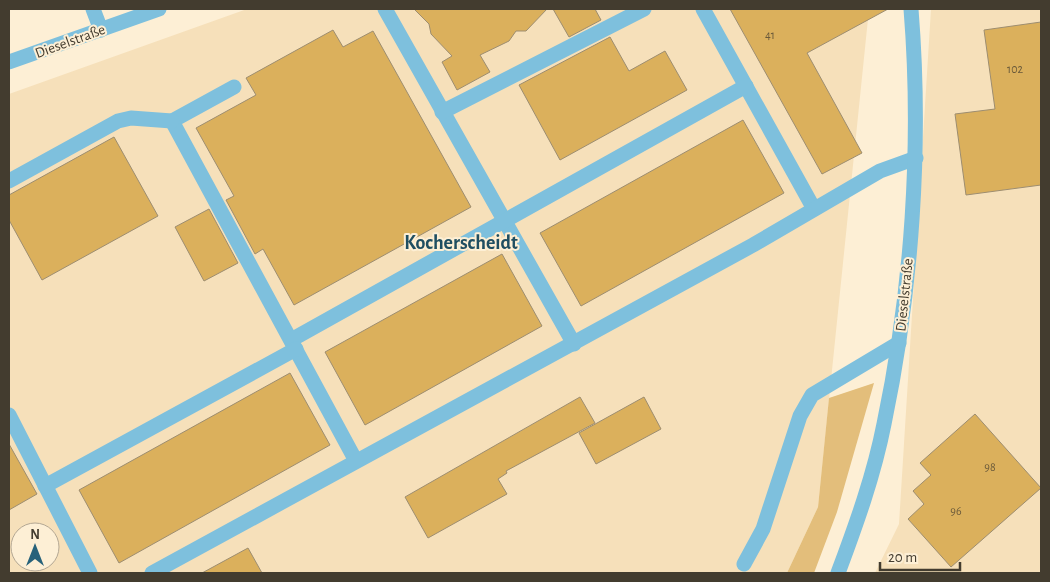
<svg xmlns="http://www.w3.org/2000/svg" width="1050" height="582" viewBox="0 0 1050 582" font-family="'Alegreya Sans',sans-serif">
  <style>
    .built { fill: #f6e0ba; fill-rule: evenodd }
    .green { fill: #e3be7b }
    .building { fill: #dbb05c; stroke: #9d8d70 }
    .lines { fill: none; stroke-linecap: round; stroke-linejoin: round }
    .lane { stroke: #7ec0dd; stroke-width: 15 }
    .street { stroke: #7ec0dd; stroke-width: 15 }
    .labels { text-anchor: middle; stroke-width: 4; stroke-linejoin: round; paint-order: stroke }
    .number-label { font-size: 12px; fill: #69593a }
    .street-label { font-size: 15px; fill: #433c2f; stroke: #fdefd5 }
    .district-label { font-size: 20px; font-weight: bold; fill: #1f4e61; stroke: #fdefd5 }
  </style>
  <rect width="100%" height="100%" fill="#fdefd5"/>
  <g class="built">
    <path d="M 247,9 L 869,9 L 818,507 L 787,573 L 9,573 L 9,94 ZM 20,532 L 50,532 L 50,562 L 20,562 Z"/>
    <polygon points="931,9 1041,9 1041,573 875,573 899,524"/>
  </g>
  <polygon class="green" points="874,383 837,512 814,573 787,573 818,507 829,398"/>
  <g class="building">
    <polygon points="414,9 547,9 526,31 516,31 509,41 480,55 490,72 457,90 442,62 452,56 431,34 429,24"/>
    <polygon points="553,9 595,9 601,20 569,37"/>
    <polygon points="730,9 888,9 807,53 862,153 822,174"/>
    <polygon points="1041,22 1041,185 966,195 955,114 995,109 984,30"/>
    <polygon points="333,30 343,47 373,31 471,207 294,305 263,249 255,254 226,200 234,196 196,128 256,95 246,78"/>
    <polygon points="610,37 629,71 665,51 687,90 560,160 519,85"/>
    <polygon points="743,120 784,193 581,306 540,233"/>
    <polygon points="114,137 158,216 42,280 9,220 9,195"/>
    <polygon points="209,209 238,263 204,281 175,227"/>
    <polygon points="502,254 542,326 365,425 325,352"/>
    <polygon points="290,373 330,445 119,563 79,490"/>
    <polygon points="580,397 595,423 506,471 507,473 498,479 507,494 428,538 405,497"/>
    <polygon points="644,397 661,429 596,464 579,433"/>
    <polygon points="975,414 1041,488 951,567 908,519 924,504 913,491 931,475 920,463"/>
    <polygon points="9,444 37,494 9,510"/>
    <polygon points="248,548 262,573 202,573"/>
  </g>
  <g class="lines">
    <g class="lane">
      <polyline points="93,9 101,30"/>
      <polyline points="385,9 574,344"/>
      <polyline points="703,9 814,209"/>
      <polyline points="234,87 172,121 356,461"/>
      <polyline points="442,112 644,9"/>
      <polyline points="9,181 118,121 131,118 172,121"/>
      <polyline points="291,340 746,86"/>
      <polyline points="9,415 90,573"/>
      <polyline points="45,486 296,349"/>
      <polyline points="744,564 763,529 800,416 812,395 899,343"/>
      <polyline points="152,573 753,245 880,171 916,158"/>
    </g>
    <g class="street">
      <polyline points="9,62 159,9"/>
      <path d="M 838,573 C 856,525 874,475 884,424 C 912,291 922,145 911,9"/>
    </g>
  </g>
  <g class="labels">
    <g class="number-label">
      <text x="770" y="39">41</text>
      <text x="1015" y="73">102</text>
      <text x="990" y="471">98</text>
      <text x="956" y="515">96</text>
    </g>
    <g class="street-label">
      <text transform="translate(70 41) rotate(-20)" y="5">Dieselstraße</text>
      <text transform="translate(904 295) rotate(-84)" y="5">Dieselstraße</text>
    </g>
    <g class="district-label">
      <text x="461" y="249">Kocherscheidt</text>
    </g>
  </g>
  <rect width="1050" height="582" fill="none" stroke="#433c2f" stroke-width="20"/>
  <g transform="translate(35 547)"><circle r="24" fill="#fdefd5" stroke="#b3a793"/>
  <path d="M0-4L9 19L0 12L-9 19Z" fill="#27627a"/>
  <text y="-8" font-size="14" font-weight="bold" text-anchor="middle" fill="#433c2f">N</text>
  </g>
  <path d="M880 562v8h80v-8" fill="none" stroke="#433c2f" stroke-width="2.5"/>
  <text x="888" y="562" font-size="15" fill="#433c2f" stroke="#fdefd5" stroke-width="4" paint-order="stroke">20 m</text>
</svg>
